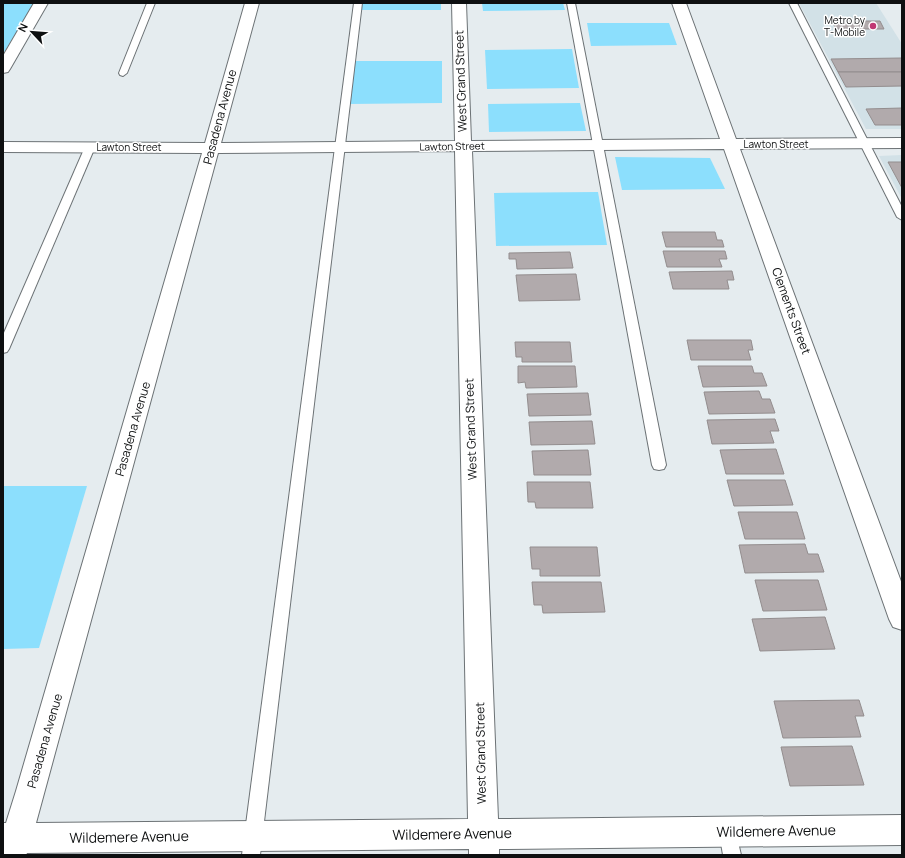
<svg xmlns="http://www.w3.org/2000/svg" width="905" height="858" viewBox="0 0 905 858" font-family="Manrope,sans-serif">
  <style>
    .built { fill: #d2e1e7 }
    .green { fill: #8cdffd }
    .building { fill: #b1aaac; stroke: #938d8e }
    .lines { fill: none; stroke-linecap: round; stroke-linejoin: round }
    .lane-casing { stroke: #6c7275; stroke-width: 2 }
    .street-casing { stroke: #6c7275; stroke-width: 2 }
    .lane { fill: #fff; fill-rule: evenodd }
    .street { fill: #fff; fill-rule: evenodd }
    .poi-dot { fill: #c13873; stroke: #fff; stroke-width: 1.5 }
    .labels { text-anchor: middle; stroke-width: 3; stroke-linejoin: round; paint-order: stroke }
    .far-poi-label { font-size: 10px; fill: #0e1011; stroke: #fff; text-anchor: end }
    .far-street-label { font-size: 10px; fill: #0e1011; stroke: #fff }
    .street-label { font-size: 12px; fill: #0e1011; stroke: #fff }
    .near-street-label { font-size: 14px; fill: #0e1011; stroke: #fff }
  </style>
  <rect width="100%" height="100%" fill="#e5ecef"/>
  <g class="built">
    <polygon points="799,3 876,3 902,44 902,129 866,129"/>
    <polygon points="902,155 902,199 879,156"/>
  </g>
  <g class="green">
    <polygon points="3,3 34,3 3,54"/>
    <polygon points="362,3 441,3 441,10 361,10"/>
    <polygon points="482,3 563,3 565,10 483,11"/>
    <polygon points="587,23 669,23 677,45 591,46"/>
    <polygon points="572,49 579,88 487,89 485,50"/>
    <polygon points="353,61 442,61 442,103 349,104"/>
    <polygon points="580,103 586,131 489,132 488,104"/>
    <polygon points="615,157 710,158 725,189 622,190"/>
    <polygon points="598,192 607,245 496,246 494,193"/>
    <polygon points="3,486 87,486 39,648 3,649"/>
  </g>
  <g class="building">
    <polygon points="832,21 880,21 884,29 836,29"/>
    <polygon points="902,58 902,72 838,72 831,59"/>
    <polygon points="838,72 902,72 902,86 846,87"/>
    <polygon points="902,108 902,125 875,125 866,109"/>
    <polygon points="888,162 902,162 902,188"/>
    <polygon points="662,232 715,232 717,240 722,240 724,247 666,247"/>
    <polygon points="663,251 725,251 727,259 719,259 722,267 667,267"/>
    <polygon points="570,252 573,268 517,269 516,259 509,259 509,253"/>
    <polygon points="732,271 734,280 727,280 729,289 673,289 669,272"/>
    <polygon points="576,274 580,300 519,301 516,275"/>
    <polygon points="687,340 751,340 753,350 748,350 751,360 691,360"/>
    <polygon points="515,342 570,342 572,362 522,362 522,357 516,357"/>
    <polygon points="518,366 575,366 577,387 526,388 525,382 518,383"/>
    <polygon points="698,366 752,366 754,373 762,373 767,386 703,387"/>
    <polygon points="759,391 762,399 770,399 775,413 709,414 704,392"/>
    <polygon points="588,393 591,415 529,416 527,394"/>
    <polygon points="775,419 779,431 770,431 774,443 712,444 707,420"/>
    <polygon points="592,421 595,444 531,445 529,422"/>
    <polygon points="776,449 784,474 726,474 720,450"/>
    <polygon points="588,450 591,475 534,475 532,451"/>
    <polygon points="727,480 785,480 793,505 734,506"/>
    <polygon points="527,482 590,482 593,508 536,508 535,502 528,502"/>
    <polygon points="738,512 797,512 805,539 745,539"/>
    <polygon points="805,544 808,554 818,554 824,572 745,573 739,545"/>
    <polygon points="530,547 597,547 600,576 540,576 540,569 532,569"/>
    <polygon points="755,580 818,580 827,610 763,611"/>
    <polygon points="532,582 601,582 605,612 543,613 542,605 534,605"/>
    <polygon points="825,617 835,649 760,651 752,619"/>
    <polygon points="859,700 864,716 855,716 861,737 783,738 774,701"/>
    <polygon points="852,746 864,785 790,786 781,747"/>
  </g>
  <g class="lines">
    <g class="lane-casing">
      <g id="lane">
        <polygon points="147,3 155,3 127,73 123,76 120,75 119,73"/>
        <polygon points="354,3 362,3 260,855 242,855"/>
        <polygon points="567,3 575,3 666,465 664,469 659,470 654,469 652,465"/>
        <polygon points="789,3 797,3 902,207 902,220 897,217"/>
        <polygon points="90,144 95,147 9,349 7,352 3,353 3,335 85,147"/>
        <polygon points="728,822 734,825 741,855 723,855 719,831 722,825"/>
      </g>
    </g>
    <g class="street-casing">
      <g id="street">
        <polygon points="34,3 48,3 10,69 8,72 3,73 3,56"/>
        <path d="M 245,3 L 259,3 L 221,143 L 455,141 L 452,3 L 466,3 L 471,141 L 720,139 L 672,3 L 686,3 L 736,139 L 902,138 L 902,148 L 740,149 L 902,584 L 902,630 L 893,627 L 889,619 L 724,149 L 472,151 L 498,819 L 902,815 L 902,845 L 499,849 L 499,855 L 469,855 L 469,849 L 27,853 L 26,855 L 3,855 L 3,823 L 6,823 L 16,791 L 202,153 L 3,152 L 3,142 L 205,143 ZM 455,151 L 468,819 L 36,823 L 218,153 Z"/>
      </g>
    </g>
    <use href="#lane" class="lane"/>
    <use href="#street" class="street"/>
  </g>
  <circle class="poi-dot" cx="873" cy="26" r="4"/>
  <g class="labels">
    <g class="far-poi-label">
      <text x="865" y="24">Metro by<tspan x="865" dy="12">T-Mobile</tspan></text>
    </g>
    <g class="far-street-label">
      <text x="776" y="148">Lawton Street</text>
      <text transform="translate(452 146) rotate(-1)" y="4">Lawton Street</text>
      <text x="129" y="151">Lawton Street</text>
    </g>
    <g class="street-label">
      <text transform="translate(461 81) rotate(-92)" y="4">West Grand Street</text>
      <text transform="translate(220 117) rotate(-75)" y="4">Pasadena Avenue</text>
      <text transform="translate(791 311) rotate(70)" y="4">Clements Street</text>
      <text transform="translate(133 429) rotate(-74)" y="4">Pasadena Avenue</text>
      <text transform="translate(471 429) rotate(-92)" y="4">West Grand Street</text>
      <text transform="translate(45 741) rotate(-74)" y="4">Pasadena Avenue</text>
      <text transform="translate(481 753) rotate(-91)" y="4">West Grand Street</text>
    </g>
    <g class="near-street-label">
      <text transform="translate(776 831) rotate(-1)" y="5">Wildemere Avenue</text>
      <text transform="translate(452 834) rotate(-1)" y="5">Wildemere Avenue</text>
      <text transform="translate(129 837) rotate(-1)" y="5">Wildemere Avenue</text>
    </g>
  </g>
  <rect width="905" height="858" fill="none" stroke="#0e1011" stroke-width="8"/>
  <g transform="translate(32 32) rotate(296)" stroke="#ffffff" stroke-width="3" paint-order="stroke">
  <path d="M0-3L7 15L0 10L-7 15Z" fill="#0e1011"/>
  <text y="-6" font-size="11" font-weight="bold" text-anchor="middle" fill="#0e1011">N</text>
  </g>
</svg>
